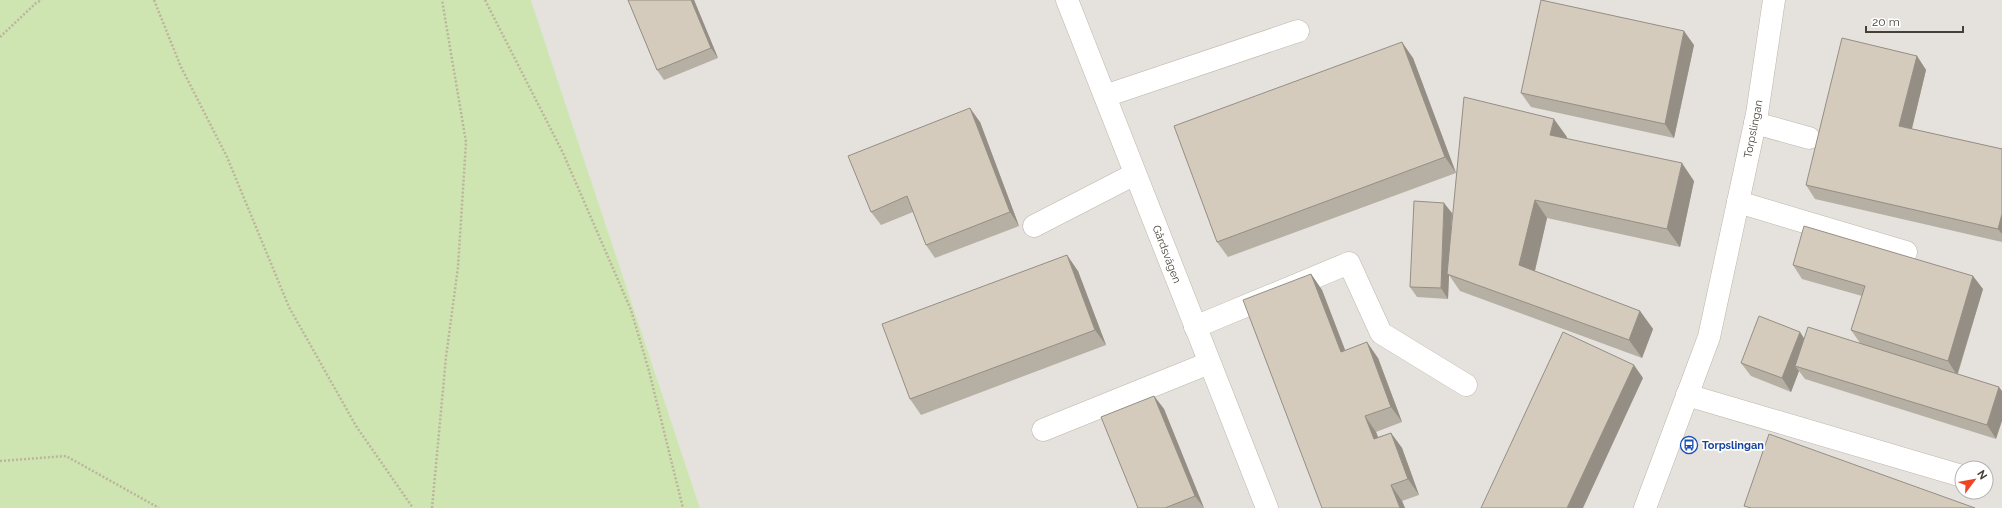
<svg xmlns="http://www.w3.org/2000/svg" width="2002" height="508" viewBox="0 0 2002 508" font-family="Raleway,sans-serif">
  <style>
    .industrial { fill: #e5e1dc; fill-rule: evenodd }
    .green { fill: #cee5b2 }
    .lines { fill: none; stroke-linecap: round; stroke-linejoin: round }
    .minor-casing { stroke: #beb7aa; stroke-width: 23 }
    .path { stroke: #beb39d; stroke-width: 2.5; stroke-dasharray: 2 2; stroke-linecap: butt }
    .minor { stroke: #fff; stroke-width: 22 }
    .wall { fill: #b6afa3 }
    .shaded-wall { fill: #948e84 }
    .building { fill: #d4cbbd; stroke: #948e84 }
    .labels { text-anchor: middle; stroke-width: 3.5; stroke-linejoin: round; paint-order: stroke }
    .street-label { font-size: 11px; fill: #454037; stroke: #fff }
    .transit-label { font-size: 11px; font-weight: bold; fill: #164399; stroke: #fff; text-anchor: start }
  </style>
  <rect width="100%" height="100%" fill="#f3efe7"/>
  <path class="industrial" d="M 531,0 L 2002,0 L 2002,508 L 700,508 ZM 1962,468 L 1986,468 L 1986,492 L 1962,492 Z"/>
  <polygon class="green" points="0,0 531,0 700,508 0,508"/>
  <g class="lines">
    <g class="minor-casing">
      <g id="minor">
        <polyline points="1067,0 1267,508"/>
        <polyline points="1105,96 1298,31"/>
        <polyline points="1755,123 1809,138"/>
        <polyline points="1738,202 1906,252"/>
        <polyline points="1034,226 1135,174"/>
        <polyline points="1195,327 1349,263 1381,333 1466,385"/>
        <polyline points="1687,395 1962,476"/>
        <polyline points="1043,430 1209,363"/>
        <polyline points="1645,508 1709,337 1757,114 1774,0"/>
      </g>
    </g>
    <g class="path">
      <polyline points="154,0 181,67 227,157 289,307 356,426 413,508"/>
      <polyline points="485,0 563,153 631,310 649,371 683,508"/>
      <polyline points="0,37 36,3 42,0"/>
      <polyline points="0,461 66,456 159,508"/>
      <polyline points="432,508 446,357 458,267 466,142 442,0"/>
    </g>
    <use href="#minor" class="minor"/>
  </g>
  <g class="wall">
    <polygon points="628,0 694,0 718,58 664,80 657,70"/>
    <polygon points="1694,45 1674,138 1531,107 1521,93"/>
    <polygon points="1917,56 1926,70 1912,129 2002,149 2002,242 1815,199 1806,185"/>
    <polygon points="1413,58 1456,173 1228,257 1217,242"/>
    <polygon points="980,122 1019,226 935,258 926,245 913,212 881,225 871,212"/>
    <polygon points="1567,137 1566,139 1694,181 1680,247 1547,218 1535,271 1640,311 1653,329 1642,358 1460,291 1449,275 1448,299 1417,297 1410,287 1452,213 1450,245"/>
    <polygon points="1793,265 1983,289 1958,374 1996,439 1805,379 1799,371 1791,392 1751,376 1741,363 1804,338 1860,343 1851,330 1862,296 1802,279"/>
    <polygon points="1078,271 1106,345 921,415 910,399"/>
    <polygon points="1311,274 1322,290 1345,350 1378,358 1402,422 1376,432 1378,437 1391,433 1402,448 1419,495 1402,501 1405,508 1322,508"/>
    <polygon points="1154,396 1164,409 1204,508 1138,508"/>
  </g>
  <g class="shaded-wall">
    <polygon points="691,0 694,0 718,58 711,48"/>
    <polygon points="1684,31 1694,45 1674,138 1665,124"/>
    <polygon points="1402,42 1413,58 1456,173 1445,157"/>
    <polygon points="1917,56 1926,70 1909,140 1899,126"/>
    <polygon points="970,108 980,122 1019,226 1010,212"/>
    <polygon points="1554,119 1567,137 1563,153 1550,135"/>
    <polygon points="1682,163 1694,181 1680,247 1667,229"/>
    <polygon points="1535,200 1547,218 1532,283 1519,265"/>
    <polygon points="1444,203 1452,213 1449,274 1447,274 1449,275 1448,299 1441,288"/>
    <polygon points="2002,214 2002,234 1998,229"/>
    <polygon points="1067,255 1078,271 1106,345 1095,330"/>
    <polygon points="1311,274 1322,290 1352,368 1341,352"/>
    <polygon points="1973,276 1983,289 1957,375 1948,361"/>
    <polygon points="1640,311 1653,329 1642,358 1629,340"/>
    <polygon points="1800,332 1809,346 1795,366 1799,371 1791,392 1782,378"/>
    <polygon points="1367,342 1378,358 1402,422 1391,407"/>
    <polygon points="1634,365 1643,378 1583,508 1567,508"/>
    <polygon points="1999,387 2002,391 2002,421 1996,439 1987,425"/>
    <polygon points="1154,396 1164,409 1204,508 1195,496"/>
    <polygon points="1365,416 1376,432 1385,455 1374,439"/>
    <polygon points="1391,433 1402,448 1419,495 1408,479"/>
    <polygon points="1391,485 1402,501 1405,508 1400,508"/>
  </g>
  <g class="building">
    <polygon points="628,0 691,0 711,48 657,70"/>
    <polygon points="1541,0 1684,31 1665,124 1521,93"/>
    <polygon points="1842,38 1917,56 1899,126 2002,149 2002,214 1998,229 1806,185"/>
    <polygon points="1402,42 1445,157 1217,242 1174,126"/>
    <polygon points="1464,97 1554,119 1550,135 1682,163 1667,229 1535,200 1519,265 1640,311 1629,340 1447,274"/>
    <polygon points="970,108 1010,212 926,245 907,196 871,212 848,156"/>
    <polygon points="1414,201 1444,203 1441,288 1410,287"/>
    <polygon points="1804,226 1973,276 1948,361 1851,330 1865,286 1793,265"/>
    <polygon points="1067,255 1095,330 910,399 882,324"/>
    <polygon points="1311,274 1341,352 1367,342 1391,407 1365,416 1374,439 1391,433 1408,479 1391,485 1400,508 1322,508 1243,300"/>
    <polygon points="1759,316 1800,332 1782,378 1741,363"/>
    <polygon points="1808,327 1999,387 1987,425 1795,366"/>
    <polygon points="1563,332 1634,365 1567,508 1481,508"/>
    <polygon points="1154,396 1195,496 1165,508 1138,508 1101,417"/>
    <polygon points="1769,434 1975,508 1751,508 1744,506"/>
  </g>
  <defs>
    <g id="bus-ring" transform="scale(0.9)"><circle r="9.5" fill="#fff" stroke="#1a4fb4" stroke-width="1.5"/><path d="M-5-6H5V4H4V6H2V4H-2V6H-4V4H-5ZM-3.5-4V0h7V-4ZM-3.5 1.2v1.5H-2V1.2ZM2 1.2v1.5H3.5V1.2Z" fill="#1a4fb4"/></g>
  </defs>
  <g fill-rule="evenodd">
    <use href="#bus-ring" x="1689" y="445"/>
  </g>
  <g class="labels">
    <g class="street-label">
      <text transform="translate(1753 129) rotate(-79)" y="4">Torpslingan</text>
      <text transform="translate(1167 254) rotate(69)" y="4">Gårdsvägen</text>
    </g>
    <g class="transit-label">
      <text x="1702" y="449">Torpslingan</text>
    </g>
  </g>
  <g transform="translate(1974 480) rotate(58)"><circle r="19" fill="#ffffff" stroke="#b5b3af"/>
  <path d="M0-3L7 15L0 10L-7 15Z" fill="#ed4424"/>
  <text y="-6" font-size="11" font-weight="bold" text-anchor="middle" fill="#454037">N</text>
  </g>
  <path d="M1866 26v6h97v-6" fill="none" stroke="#454037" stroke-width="2"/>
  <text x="1872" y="26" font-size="12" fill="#454037" stroke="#ffffff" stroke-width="3" paint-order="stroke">20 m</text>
</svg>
